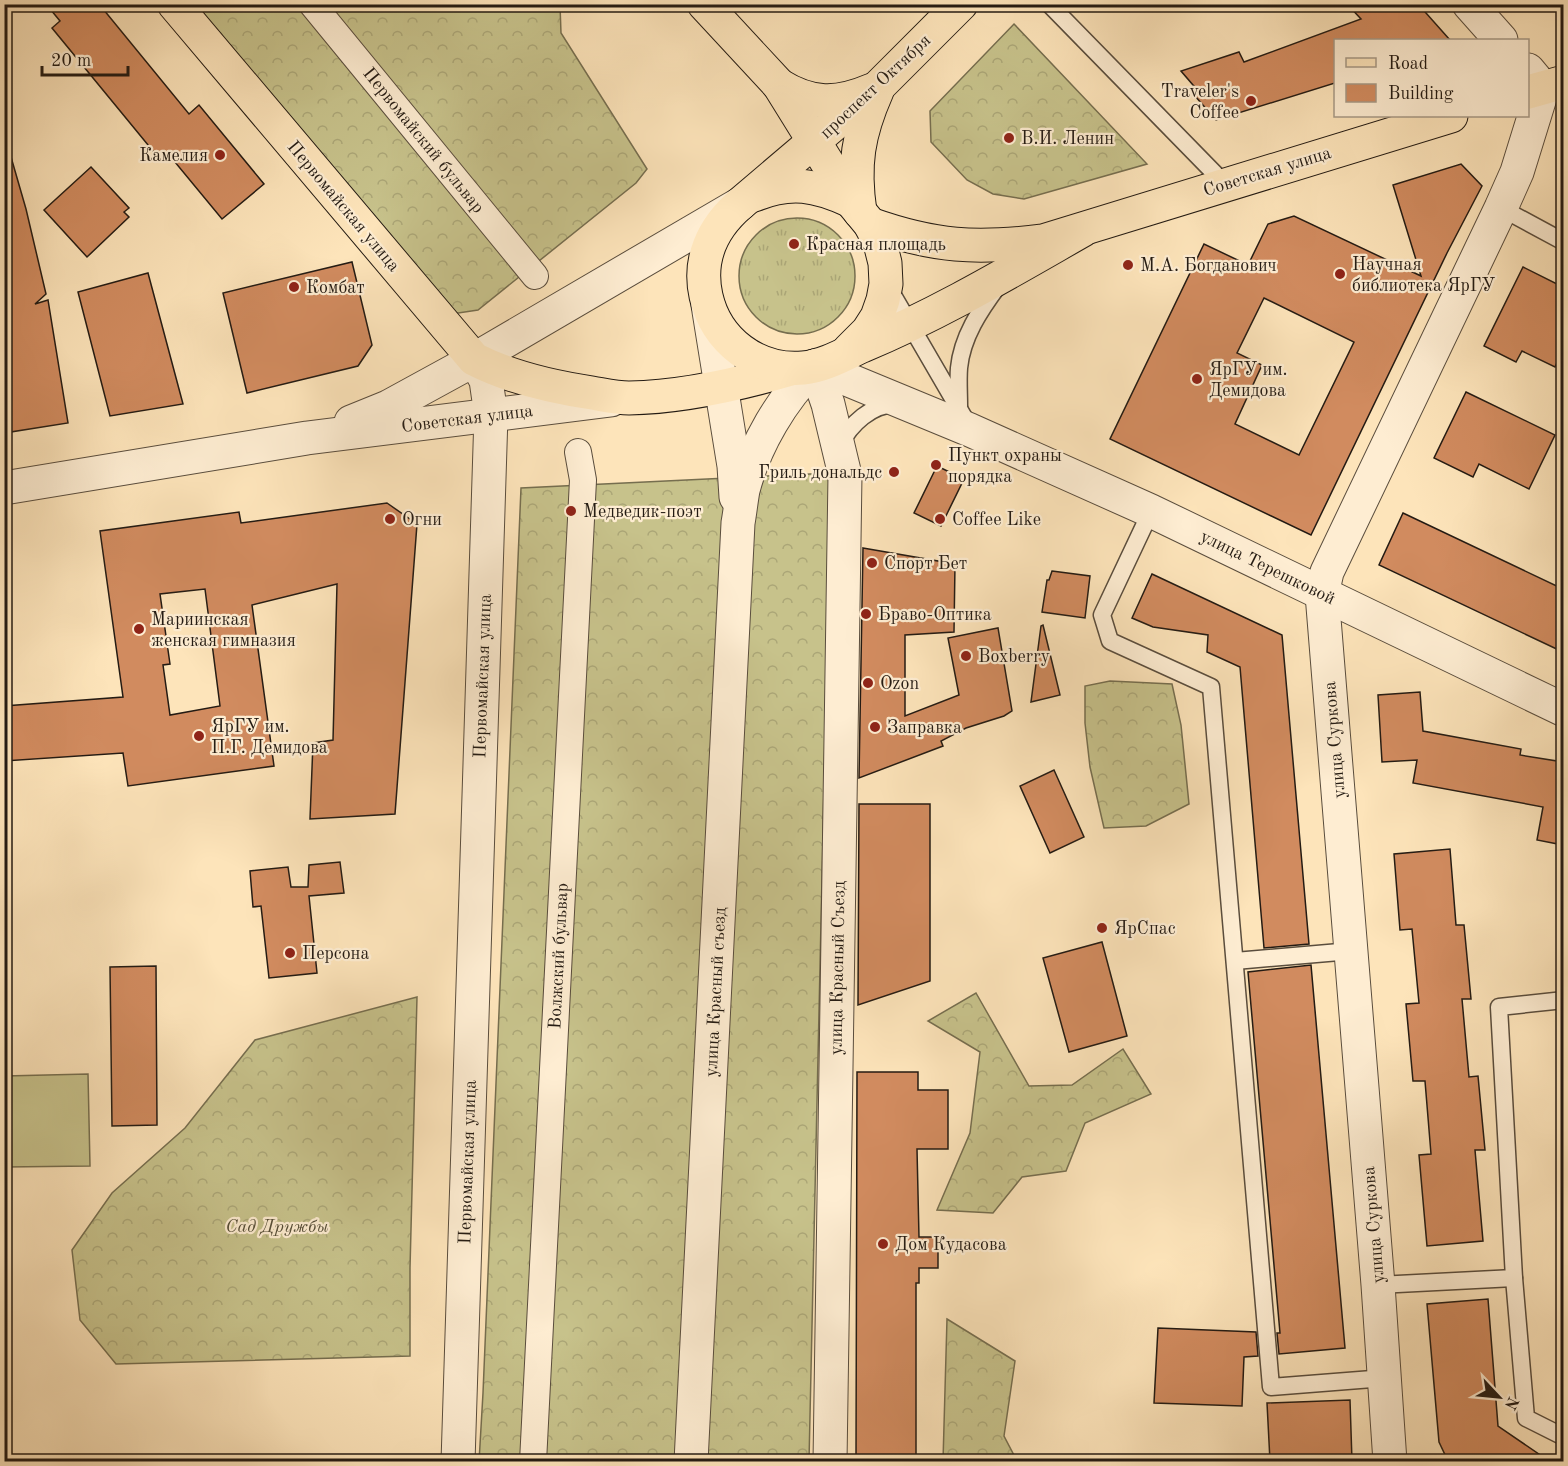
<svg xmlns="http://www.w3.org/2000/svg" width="1568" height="1466" viewBox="0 0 1568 1466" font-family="'Old Standard TT',serif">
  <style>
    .grass { fill: url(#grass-tufts); stroke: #766e4f; stroke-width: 1.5 }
    .forest { fill: url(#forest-crowns); stroke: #766e4f; stroke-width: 1.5 }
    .pitch { fill: #c7c28b; stroke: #766e4f; stroke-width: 1.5 }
    .building { fill: #d18b5f; stroke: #241b13; stroke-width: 1.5; fill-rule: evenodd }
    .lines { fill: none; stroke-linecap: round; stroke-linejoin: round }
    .service-casing { stroke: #5a4d3d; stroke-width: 19 }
    .pedestrian-casing { stroke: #5a4d3d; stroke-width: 28 }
    .minor-casing { stroke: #5a4d3d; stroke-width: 35 }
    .tertiary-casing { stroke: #5a4d3d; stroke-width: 35 }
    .primary-casing { stroke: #241b13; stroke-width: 35 }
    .service { stroke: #feedd2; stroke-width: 16 }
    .pedestrian { stroke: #feedd2; stroke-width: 26 }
    .minor { stroke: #feedd2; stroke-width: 33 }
    .tertiary { stroke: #feedd2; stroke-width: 33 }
    .primary { stroke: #fde4ba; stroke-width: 33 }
    .poi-dot { fill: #8f2418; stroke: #feedd2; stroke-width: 2 }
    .labels { text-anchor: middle; stroke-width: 4.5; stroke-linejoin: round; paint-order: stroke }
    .street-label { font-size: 18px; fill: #241b13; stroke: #feedd2 }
    .poi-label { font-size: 18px; fill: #241b13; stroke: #feedd2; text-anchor: start }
    .park-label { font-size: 18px; font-style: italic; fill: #554d37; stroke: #feedd2 }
  </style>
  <defs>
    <pattern id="grass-tufts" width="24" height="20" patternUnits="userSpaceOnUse" patternTransform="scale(1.5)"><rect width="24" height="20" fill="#c7c28b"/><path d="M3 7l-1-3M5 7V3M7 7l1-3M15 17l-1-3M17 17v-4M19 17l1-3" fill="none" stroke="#aba677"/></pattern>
    <pattern id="forest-crowns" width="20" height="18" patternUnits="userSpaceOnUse" patternTransform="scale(1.5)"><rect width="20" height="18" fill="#c7c28b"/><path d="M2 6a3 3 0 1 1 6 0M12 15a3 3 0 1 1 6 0" fill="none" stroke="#aba677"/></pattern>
  </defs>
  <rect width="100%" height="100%" fill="#fde4ba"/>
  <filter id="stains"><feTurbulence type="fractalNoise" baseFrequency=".00333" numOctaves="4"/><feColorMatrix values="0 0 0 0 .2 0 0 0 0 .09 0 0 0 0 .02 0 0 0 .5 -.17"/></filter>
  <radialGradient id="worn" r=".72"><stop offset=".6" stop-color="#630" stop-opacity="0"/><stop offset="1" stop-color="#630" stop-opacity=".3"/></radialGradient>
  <circle class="grass" cx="797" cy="276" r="58"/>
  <g class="forest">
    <polygon points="184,5 560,5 561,33 647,169 636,183 478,310 445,315"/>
    <polygon points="1014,24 1147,164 1024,199 993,194 967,180 931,142 930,111"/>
    <polygon points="831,473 809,1461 479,1462 483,1393 521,488"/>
    <polygon points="1110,681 1172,684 1181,725 1189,804 1146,826 1104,828 1090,767 1085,723 1085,686"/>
    <polygon points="976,993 1029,1086 1072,1085 1123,1049 1151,1094 1085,1123 1066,1171 1022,1177 993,1213 937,1210 970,1133 980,1052 928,1021"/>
    <polygon points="417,997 410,1268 410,1356 116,1364 80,1320 72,1250 112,1193 185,1128 255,1040"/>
    <polygon points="947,1319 1015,1361 1004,1436 1017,1461 943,1461"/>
  </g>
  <polygon class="pitch" points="88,1074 90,1166 5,1167 5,1076"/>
  <g class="building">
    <polygon points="46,4 99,4 189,114 199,105 264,184 222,219 170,156 162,162 52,28 60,21"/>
    <polygon points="1347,4 1418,4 1450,40 1335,40 1335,83 1216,120 1195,96 1199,92 1181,71 1239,52 1244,62 1361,19"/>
    <polygon points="11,157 26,209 46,294 35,304 48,300 68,423 4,433 4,158"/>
    <path d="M 1461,164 L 1482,186 L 1447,253 L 1311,535 L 1110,439 L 1204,244 L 1248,265 L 1268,224 L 1294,216 L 1421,276 L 1393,185 ZM 1264,298 L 1354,342 L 1299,455 L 1235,424 L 1262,365 L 1237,353 Z"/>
    <polygon points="91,167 129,208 124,212 129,217 87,257 44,210"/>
    <polygon points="352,262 372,345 358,366 247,393 223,293"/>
    <polygon points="1523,267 1563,287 1563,349 1555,367 1522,351 1516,362 1484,346"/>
    <polygon points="148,273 183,404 110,416 78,292"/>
    <polygon points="1466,392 1555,435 1529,489 1479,464 1473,477 1434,458"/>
    <polygon points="937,466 964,479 941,526 914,513"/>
    <path d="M 387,503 L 417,524 L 395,814 L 310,819 L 313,743 L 333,740 L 337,584 L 252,605 L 274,766 L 128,786 L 123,753 L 4,761 L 4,706 L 123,697 L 100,531 L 239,512 L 241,523 ZM 205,589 L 220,706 L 170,715 L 163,665 L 170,664 L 160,594 Z"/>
    <polygon points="1403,513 1563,589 1563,652 1379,565"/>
    <polygon points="863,548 955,564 954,632 905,635 905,716 959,695 948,638 998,628 1012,711 1004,716 966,728 941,741 943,746 859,778"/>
    <polygon points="1052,571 1090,576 1085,618 1042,612 1047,580 1049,580"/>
    <polygon points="1152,574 1282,635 1309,944 1264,948 1240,667 1207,652 1208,635 1153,627 1132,618"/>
    <polygon points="1043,625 1060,695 1031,702 1041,626"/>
    <polygon points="1420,692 1423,731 1521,749 1520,755 1563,762 1563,845 1537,840 1543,807 1413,783 1417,760 1382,762 1378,695"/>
    <polygon points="1054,770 1084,837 1050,853 1020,786"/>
    <polygon points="859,804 930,804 930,981 858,1005"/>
    <polygon points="1450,849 1456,925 1464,925 1471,999 1462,999 1469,1077 1478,1076 1485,1150 1475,1150 1483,1241 1427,1246 1419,1155 1431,1154 1425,1081 1413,1081 1406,1004 1419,1003 1412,929 1400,930 1394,854"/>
    <polygon points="340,862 344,893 309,896 317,973 269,978 261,906 253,907 250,871 288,867 291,887 308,887 309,865"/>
    <polygon points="1102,942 1127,1036 1069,1052 1043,958"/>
    <polygon points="1311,965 1345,1348 1279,1354 1277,1333 1280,1333 1248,972"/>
    <polygon points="156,966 157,1125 112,1126 110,967"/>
    <polygon points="857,1072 918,1072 918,1090 948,1090 948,1149 917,1149 919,1237 938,1237 938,1268 919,1268 919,1283 916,1283 916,1461 856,1461"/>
    <polygon points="1488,1299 1498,1426 1549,1461 1448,1461 1439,1442 1427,1304"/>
    <polygon points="1158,1328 1256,1332 1258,1356 1244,1357 1242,1406 1154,1403"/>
    <polygon points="1350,1400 1352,1461 1270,1461 1267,1403"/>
  </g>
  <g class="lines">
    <g class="service-casing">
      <g id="service">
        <polyline points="1049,4 1225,184"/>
        <polyline points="1501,208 1564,242"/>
        <polyline points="887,285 969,426"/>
        <path d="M 959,406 C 959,394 958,380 959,368 C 962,337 980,310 998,286"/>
        <path d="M 840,445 C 850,424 872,404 896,404"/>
        <polyline points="1151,511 1102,615 1110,641 1211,687 1271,1387 1385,1378"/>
        <polyline points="1235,961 1351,951"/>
        <polyline points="1514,1278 1526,1418 1564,1437"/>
        <polyline points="1378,1285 1514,1278 1499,1007 1564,1000"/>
      </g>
    </g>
    <g class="pedestrian-casing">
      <g id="pedestrian">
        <polyline points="312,4 535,276"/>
        <polyline points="533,1462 583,480 578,452"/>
      </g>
    </g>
    <g class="minor-casing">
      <g id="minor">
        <polyline points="1469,4 1501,40"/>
        <polyline points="708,305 734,466 736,497"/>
        <polyline points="815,366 828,404 845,475 830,1462"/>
        <polyline points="815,366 970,430 1151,511 1564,710"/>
        <polyline points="458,1462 491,415 486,380 474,359"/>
        <path d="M 691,1462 L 738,523 C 740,512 741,501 743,490 C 755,444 782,399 815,366"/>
        <polyline points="1390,1462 1378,1285 1322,594 1327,572 1501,208 1517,172 1543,88 1528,70"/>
      </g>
    </g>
    <g class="tertiary-casing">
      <g id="tertiary">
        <polyline points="351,422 388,407 463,366 740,204"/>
        <polyline points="4,488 307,438 611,400"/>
      </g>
    </g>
    <g class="primary-casing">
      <g id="primary">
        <path d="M 174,4 L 474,359 C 511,378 551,387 592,393 C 604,395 617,398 629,398 C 683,397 740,384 791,369"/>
        <polyline points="704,4 779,85 851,201 870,224 880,243 885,263 886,284 883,300 877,317 868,331 849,350"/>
        <path d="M 961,4 L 879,86 L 740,204 C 712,228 698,260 706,296 C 716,341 757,372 803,368 C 824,366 843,355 862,346 C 939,314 1011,271 1083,230"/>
        <path d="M 779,85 C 811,105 837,105 872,90"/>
        <polyline points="1528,92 1564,82"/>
        <path d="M 754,195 C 791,180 816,185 851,201"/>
        <path d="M 860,212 C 853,165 858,134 877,91"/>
        <path d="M 870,224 C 935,247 976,249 1043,241 L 1451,116"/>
      </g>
    </g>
    <use href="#service" class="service"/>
    <use href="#pedestrian" class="pedestrian"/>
    <use href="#minor" class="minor"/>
    <use href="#tertiary" class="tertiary"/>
    <use href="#primary" class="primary"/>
  </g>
  <g class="poi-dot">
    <circle cx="1251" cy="101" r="6"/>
    <circle cx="1009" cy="138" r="6"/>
    <circle cx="220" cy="155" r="6"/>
    <circle cx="794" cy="244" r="6"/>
    <circle cx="1128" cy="265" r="6"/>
    <circle cx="1340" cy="274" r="6"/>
    <circle cx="294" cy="287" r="6"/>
    <circle cx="1197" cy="379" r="6"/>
    <circle cx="936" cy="465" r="6"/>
    <circle cx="894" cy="472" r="6"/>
    <circle cx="571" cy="511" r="6"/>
    <circle cx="390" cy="519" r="6"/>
    <circle cx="940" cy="519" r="6"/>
    <circle cx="872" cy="563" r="6"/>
    <circle cx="866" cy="614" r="6"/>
    <circle cx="139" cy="629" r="6"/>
    <circle cx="966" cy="656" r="6"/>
    <circle cx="868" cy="683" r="6"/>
    <circle cx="875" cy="727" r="6"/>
    <circle cx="199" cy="736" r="6"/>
    <circle cx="1102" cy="928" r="6"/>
    <circle cx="290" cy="953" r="6"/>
    <circle cx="883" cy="1244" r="6"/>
  </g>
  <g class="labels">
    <g class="street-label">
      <text transform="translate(875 86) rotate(-43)" y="6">проспект Октября</text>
      <text transform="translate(424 140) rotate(51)" y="6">Первомайский бульвар</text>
      <text transform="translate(1267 171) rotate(-17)" y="6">Советская улица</text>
      <text transform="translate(344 206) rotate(50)" y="6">Первомайская улица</text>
      <text transform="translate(467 418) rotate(-7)" y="6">Советская улица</text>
      <text transform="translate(1268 567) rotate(26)" y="6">улица Терешковой</text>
      <text transform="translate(482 676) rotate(-88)" y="6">Первомайская улица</text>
      <text transform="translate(1334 740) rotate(-95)" y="6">улица Суркова</text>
      <text transform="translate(558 956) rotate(-87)" y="6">Волжский бульвар</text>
      <text transform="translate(837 968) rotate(-89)" y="6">улица Красный Съезд</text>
      <text transform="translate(715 992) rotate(-87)" y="6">улица Красный съезд</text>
      <text transform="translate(467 1162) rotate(-88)" y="6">Первомайская улица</text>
      <text transform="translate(1373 1225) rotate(-95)" y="6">улица Суркова</text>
    </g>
    <g class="poi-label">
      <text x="1239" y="97" text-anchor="end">Traveler's<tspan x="1239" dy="21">Coffee</tspan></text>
      <text x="1021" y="144">В.И. Ленин</text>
      <text x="208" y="161" text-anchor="end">Камелия</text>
      <text x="806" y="250">Красная площадь</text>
      <text x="1352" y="270">Научная<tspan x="1352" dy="21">библиотека ЯрГУ</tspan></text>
      <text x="1140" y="271">М.А. Богданович</text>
      <text x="306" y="293">Комбат</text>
      <text x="1209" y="375">ЯрГУ им.<tspan x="1209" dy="21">Демидова</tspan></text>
      <text x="948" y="461">Пункт охраны<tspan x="948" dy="21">порядка</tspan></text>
      <text x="882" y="478" text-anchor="end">Гриль дональдс</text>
      <text x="583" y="517">Медведик-поэт</text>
      <text x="402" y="525">Огни</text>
      <text x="952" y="525">Coffee Like</text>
      <text x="884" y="569">Спорт Бет</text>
      <text x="878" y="620">Браво-Оптика</text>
      <text x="151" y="625">Мариинская<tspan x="151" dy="21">женская гимназия</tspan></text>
      <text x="978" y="662">Boxberry</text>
      <text x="880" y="689">Ozon</text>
      <text x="211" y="732">ЯрГУ им.<tspan x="211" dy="21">П.Г. Демидова</tspan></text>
      <text x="887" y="733">Заправка</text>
      <text x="1114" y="934">ЯрСпас</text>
      <text x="302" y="959">Персона</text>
      <text x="895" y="1250">Дом Кудасова</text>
    </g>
    <g class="park-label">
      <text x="277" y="1232">Сад Дружбы</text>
    </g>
  </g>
  <rect width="1568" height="1466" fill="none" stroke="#fde4ba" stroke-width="24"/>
  <rect x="6" y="6" width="1556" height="1454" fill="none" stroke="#241b13" stroke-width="3"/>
  <rect x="12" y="12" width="1544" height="1442" fill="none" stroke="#241b13" stroke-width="1.5"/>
  <rect x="1334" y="39" width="195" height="78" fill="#feedd2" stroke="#a79986" stroke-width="1.5"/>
  <rect x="1346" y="58" width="30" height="9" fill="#fde4ba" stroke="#a79986" stroke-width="1.5"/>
  <text x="1388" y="69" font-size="18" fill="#241b13">Road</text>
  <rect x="1346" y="84" width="30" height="18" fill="#d18b5f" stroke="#a79986" stroke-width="1.5"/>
  <text x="1388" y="99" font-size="18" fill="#241b13">Building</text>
  <g transform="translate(1499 1397) rotate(116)" stroke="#feedd2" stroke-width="4.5" paint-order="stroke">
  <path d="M0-4.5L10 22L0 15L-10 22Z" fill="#241b13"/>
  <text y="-9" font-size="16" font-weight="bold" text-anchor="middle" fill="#241b13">N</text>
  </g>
  <path d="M42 66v9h86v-9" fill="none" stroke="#241b13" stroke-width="3"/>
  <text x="51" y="66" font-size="18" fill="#241b13" stroke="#feedd2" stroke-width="4.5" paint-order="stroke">20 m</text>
  <rect width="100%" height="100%" filter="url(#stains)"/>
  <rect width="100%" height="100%" fill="url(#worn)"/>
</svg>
